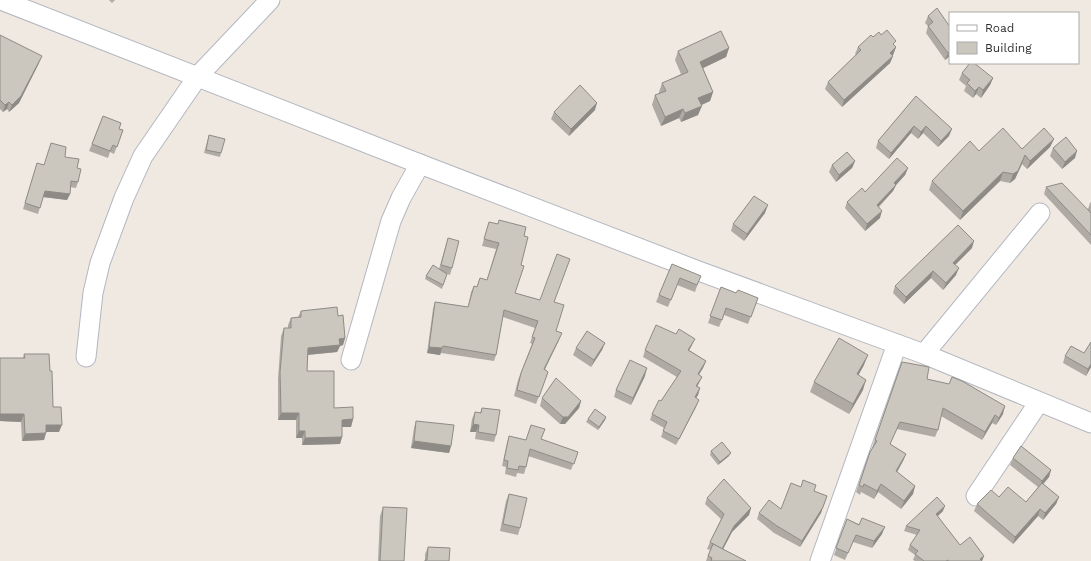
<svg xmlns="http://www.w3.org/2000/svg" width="1091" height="561" viewBox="0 0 1091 561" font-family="'Work Sans',sans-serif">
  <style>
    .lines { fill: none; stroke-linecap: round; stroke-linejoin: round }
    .minor-casing { stroke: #b4b7c1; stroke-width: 21 }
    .minor { stroke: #fff; stroke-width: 19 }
    .wall { fill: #afaba4 }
    .shaded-wall { fill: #8e8b86 }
    .building { fill: #cbc7bf; stroke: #8e8b86 }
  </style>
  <rect width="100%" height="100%" fill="#efe9e1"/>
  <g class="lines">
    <g class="minor-casing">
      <g id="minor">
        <polyline points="1,0 420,164 696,270 924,354 1091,423"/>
        <polyline points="924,354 1040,213"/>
        <polyline points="86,357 93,293 100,263 124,198 143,156 198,76 270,0"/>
        <polyline points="351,360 391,221 401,198 420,164"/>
        <polyline points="976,496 1039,402"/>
        <polyline points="820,561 897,344"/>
      </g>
    </g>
    <use href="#minor" class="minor"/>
  </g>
  <g class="wall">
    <polygon points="109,0 115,0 112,3"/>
    <polygon points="928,16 950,27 950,56 945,60 926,33 928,26 925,23"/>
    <polygon points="0,35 39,63 19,103 9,112 7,109 3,112 0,109"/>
    <polygon points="881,35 896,47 893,55 892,55 893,56 890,63 842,107 825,89 828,82 856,55 855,54 858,47 873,37"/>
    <polygon points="729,48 726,57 703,68 713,92 710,101 701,105 698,115 681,122 679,118 661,126 652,105 655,95 659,94 659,92 662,83 681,74 675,60 678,51"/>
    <polygon points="962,73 993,78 990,85 981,98 976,94 973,98 964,91 966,86 959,80"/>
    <polygon points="916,96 949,136 938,147 923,133 918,139 911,133 889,159 876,148 878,141"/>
    <polygon points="595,110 569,136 551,119 554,112"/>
    <polygon points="103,116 119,129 123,130 114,154 110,152 108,158 89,151"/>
    <polygon points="209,135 221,153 220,157 204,153"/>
    <polygon points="1054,139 1050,147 1027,169 1022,164 1015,179 1010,183 1000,181 960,220 929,190 932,181 979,151 1022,149"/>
    <polygon points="1053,148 1075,158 1062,169 1050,156"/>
    <polygon points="65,157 77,168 78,182 76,188 70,187 70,194 67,200 43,197 38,214 23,209 37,163 44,165"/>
    <polygon points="855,161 852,168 836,182 829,172 832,165"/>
    <polygon points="908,168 905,175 896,185 893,191 879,207 880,218 865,231 845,208 847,202"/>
    <polygon points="1046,187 1088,209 1090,203 1091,202 1091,245 1044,194"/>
    <polygon points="765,213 744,241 731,231 733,224"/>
    <polygon points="499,220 524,236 521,265 515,293 540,300 554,302 556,331 559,340 545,369 548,372 536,404 514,396 518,380 532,344 530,343 535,328 503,317 496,355 494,361 441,353 440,355 427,353 433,309 435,302 468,307 471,292 474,286 477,287 480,278 487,280 496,249 482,246 489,222 498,224"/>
    <polygon points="448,238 452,268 450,275 447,274 442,289 425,279 426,276 439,269"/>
    <polygon points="972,248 955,265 956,275 943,290 931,278 904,304 893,293 895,286"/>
    <polygon points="672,264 698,283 695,292 677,285 668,307 656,302"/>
    <polygon points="721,287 736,293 758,298 748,324 724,315 719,327 708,323"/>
    <polygon points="301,311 338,316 345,338 343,345 340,346 337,352 308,355 307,371 334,408 353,419 351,427 342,427 342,437 340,444 302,445 302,438 296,438 296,420 278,420 278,379 281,336 284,328 288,328 288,325 291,318 298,317"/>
    <polygon points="1091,342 1091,367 1086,376 1063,363 1065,356 1084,353"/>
    <polygon points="605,343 602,350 591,367 573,355 576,348"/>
    <polygon points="692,345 689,350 706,361 703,368 699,375 699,383 697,386 700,388 698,395 696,398 696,407 676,445 661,437 664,428 650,420 652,414 661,401 677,377 643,357 645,350"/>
    <polygon points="24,354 50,371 53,407 59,432 46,432 44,440 22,441 21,422 0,421 0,358 23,358"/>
    <polygon points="902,362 927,379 1003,414 996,425 992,423 982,440 941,416 938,430 935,437 897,429 890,444 906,454 903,461 897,472 915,486 913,494 901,509 878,492 874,499 861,492 860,495 856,492 870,452 873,448 872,448"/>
    <polygon points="864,365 858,375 863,390 849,414 810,392 814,382"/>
    <polygon points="645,376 631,405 614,397 616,390"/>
    <polygon points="542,398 581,401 579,408 565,424 560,424 540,406"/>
    <polygon points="482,408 496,435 494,442 475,439 476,432 470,432 472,419 475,412 480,413"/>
    <polygon points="606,417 605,420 598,430 586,422 588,419"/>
    <polygon points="416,421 451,446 449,453 411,448 414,428"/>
    <polygon points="509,436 526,440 541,439 578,452 571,470 528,456 526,467 524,474 517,473 516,477 505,474 506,467 502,466 507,443"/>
    <polygon points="711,451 729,456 718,465 710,455"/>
    <polygon points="1013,458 1051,470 1049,477 1043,484 1059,497 1056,504 1043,520 1038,516 1013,544 974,511 977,504 999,497 1026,502 1038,487 1010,465"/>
    <polygon points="814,491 827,496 821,513 800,547 774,533 757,519 759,513 781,509"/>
    <polygon points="509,494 520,528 518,535 500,531 506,501"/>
    <polygon points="707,498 751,508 749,515 732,532 723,549 746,561 706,561 710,550 707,549 710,542 721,519 705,504"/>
    <polygon points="383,507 404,561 378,561 380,516"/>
    <polygon points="943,511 937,516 960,545 984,556 982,561 915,561 913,560 915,555 908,550 910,545 917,535 904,531 906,526"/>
    <polygon points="847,519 882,534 872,548 853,542 845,560 834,555"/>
    <polygon points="428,547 450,548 425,561 425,554"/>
  </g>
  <g class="shaded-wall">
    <polygon points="896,47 893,55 888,60 890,53"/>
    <polygon points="729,48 726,57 697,71 700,62"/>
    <polygon points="950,51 950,56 945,60 948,53"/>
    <polygon points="42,56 39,63 19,103 9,112 12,105"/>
    <polygon points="893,56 890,63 842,107 844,100"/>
    <polygon points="993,78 990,85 981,98 983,90"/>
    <polygon points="979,87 976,94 973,98 975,91"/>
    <polygon points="713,92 710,101 695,108 698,98"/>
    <polygon points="9,102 7,109 3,112 5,105"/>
    <polygon points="597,103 595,110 569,136 571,129"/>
    <polygon points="702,106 698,115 681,122 685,113"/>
    <polygon points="683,109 679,118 661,126 665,117"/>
    <polygon points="914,126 911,133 889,159 891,153"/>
    <polygon points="926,126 923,133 918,139 921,132"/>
    <polygon points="952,129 949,136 938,147 941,141"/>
    <polygon points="1054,139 1050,147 1027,169 1030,161"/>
    <polygon points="1077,151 1075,158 1062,169 1065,162"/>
    <polygon points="1025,155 1022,164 1015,179 1010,183 1013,174"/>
    <polygon points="855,161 852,168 836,182 839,175"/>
    <polygon points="908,168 905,175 896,185 893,191 874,211 877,205 894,183"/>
    <polygon points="1003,172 1000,181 960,220 963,211"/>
    <polygon points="45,191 70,194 67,200 43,197"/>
    <polygon points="768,205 765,213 744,241 747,234"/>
    <polygon points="882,211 880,218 865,231 867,224"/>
    <polygon points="974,241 972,248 950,270 953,263"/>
    <polygon points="959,268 956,275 943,290 946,283"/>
    <polygon points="933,271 931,278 904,304 906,297"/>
    <polygon points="562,333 559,340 542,375 544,369"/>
    <polygon points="345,338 343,345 340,346 337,352 305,355 308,348 339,339"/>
    <polygon points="695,339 692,345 686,356 688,350"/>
    <polygon points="605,343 602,350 591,367 594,360"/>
    <polygon points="429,347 442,348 440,355 427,353"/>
    <polygon points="868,355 864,365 853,385 857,374"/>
    <polygon points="706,361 703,368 695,380 698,374"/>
    <polygon points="1091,364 1091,367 1086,376 1088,369"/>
    <polygon points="647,368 645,376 631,405 633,398"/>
    <polygon points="702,377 699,383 694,392 696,386"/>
    <polygon points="866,380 863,390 849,414 853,404"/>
    <polygon points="700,388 698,395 692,404 695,397"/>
    <polygon points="699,400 696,407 676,445 679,439"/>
    <polygon points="581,401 579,408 565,424 560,424 563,417"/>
    <polygon points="1005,406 1003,414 996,425 999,418"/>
    <polygon points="281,413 299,413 296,420 278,420"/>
    <polygon points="0,414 24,414 21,422 0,421"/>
    <polygon points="995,415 992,423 982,440 985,432"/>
    <polygon points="606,417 605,420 598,430 599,427"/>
    <polygon points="353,419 351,427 340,427 342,420"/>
    <polygon points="473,424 479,425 476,432 470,432"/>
    <polygon points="46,425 62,425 59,432 43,432"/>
    <polygon points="299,431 305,431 302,438 296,438"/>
    <polygon points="46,433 44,440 22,441 25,434"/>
    <polygon points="342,437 340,444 302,445 305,438"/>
    <polygon points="414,441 451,446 449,453 411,448"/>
    <polygon points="731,453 729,456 718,465 720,462"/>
    <polygon points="906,454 903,461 893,479 896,471"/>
    <polygon points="1051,470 1049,477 1040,488 1042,481"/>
    <polygon points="881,484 878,492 874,499 877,491"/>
    <polygon points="915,486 913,494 901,509 904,501"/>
    <polygon points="1059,497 1056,504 1043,520 1045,513"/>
    <polygon points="945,506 943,511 934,520 936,514"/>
    <polygon points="823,507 821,513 800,547 802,541"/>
    <polygon points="751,508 749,515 732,532 720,555 722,549 734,526"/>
    <polygon points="1040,509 1038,516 1013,544 1015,537"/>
    <polygon points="885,527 882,534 872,548 874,541"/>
    <polygon points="984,556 982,561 980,561 980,559"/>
  </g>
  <g class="building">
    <polygon points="937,8 950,27 950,51 948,53 928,26 933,22 928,16"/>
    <polygon points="887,30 896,41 893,44 896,47 890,53 893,56 844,100 828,82 861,50 858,47 871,35 873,37 879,32 881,35"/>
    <polygon points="721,31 729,48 700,62 713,92 698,98 702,106 685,113 683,109 665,117 655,95 666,91 662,83 688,72 678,51"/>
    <polygon points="0,35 42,56 21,96 12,105 9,102 5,105 0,100"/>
    <polygon points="970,63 974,63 993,78 983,90 979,87 975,91 967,83 970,80 962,73"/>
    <polygon points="580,85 597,103 571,129 554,112"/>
    <polygon points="916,96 952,129 941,141 926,126 921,132 914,126 891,153 878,141"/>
    <polygon points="103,116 121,123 119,129 123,130 117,147 113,145 110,151 92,144"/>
    <polygon points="1003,128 1022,149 1044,128 1054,139 1030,161 1025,155 1018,171 1013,174 1003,172 963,211 932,181 970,141 979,151"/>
    <polygon points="209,135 225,139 221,153 206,150"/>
    <polygon points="1066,137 1077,151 1065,162 1053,148"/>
    <polygon points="51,143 66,147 65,157 79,159 77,168 81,169 78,182 71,181 70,194 45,191 40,208 25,203 37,163 44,165"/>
    <polygon points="847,152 855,161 839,175 832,165"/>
    <polygon points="897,158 908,168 894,183 896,185 877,205 882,211 867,224 847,202 862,188 865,192"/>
    <polygon points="1062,183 1091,213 1091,235 1046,187"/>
    <polygon points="754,196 768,205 747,234 733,224"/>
    <polygon points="499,220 526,227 524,236 528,237 521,265 524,266 515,293 540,300 557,254 570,259 554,302 564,305 556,331 562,333 544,369 548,372 539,397 517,390 521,373 535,338 532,337 538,321 504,310 496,355 443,346 442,348 429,347 435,302 468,307 474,286 477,287 480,278 487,280 499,243 484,239 489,222 498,224"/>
    <polygon points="958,225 974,241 953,263 959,268 946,283 933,271 906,297 895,286"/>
    <polygon points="448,238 459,241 452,268 441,265"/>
    <polygon points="672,264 701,276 697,285 680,278 671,300 659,295"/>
    <polygon points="433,265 447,274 443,285 426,276"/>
    <polygon points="721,287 736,293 738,290 758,298 751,317 726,308 722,320 710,316"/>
    <polygon points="337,307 338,316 343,315 345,338 339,339 340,345 308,348 307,371 334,371 334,408 353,407 353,419 342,420 342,437 305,438 305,431 299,431 299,413 281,413 280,372 284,328 291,328 291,318 301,317 301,311"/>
    <polygon points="656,325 676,334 679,329 695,339 688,350 706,361 698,374 702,377 696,386 700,388 695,397 699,400 679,439 663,431 667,422 652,414 659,400 661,401 681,371 645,350"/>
    <polygon points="587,331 605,343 594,360 576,348"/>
    <polygon points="839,338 868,355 857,374 866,380 853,404 814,382"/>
    <polygon points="1091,342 1091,364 1088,369 1065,356 1071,346 1084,353"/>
    <polygon points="24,354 49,354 50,371 52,371 53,407 61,407 62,425 46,425 46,433 25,434 24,414 0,414 0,358 25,358"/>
    <polygon points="630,360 647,368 633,398 616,390"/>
    <polygon points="902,362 929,367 927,379 949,384 952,377 962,381 1005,406 999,418 995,415 985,432 943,408 938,430 900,422 890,444 906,454 896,471 915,486 904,501 881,484 877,491 864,484 863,487 859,485 870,452 877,441 875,440"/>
    <polygon points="556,378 581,401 568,417 563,417 542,398"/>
    <polygon points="482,408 500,410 496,435 478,432 479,425 473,424 475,412 481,413"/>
    <polygon points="595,409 606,417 599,427 588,419"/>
    <polygon points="416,421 454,425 451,446 414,441"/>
    <polygon points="531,425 545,429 541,439 578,452 574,464 530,449 526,467 519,466 518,470 507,468 508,461 504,460 509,436 526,440"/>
    <polygon points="722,442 731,453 720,462 711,451"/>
    <polygon points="1021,446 1051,470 1042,481 1013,458"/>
    <polygon points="724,479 751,508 734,526 722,549 710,542 724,514 707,498"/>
    <polygon points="803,480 816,485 814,491 827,496 823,507 802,541 777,526 759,513 769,500 781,509 791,483 801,487"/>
    <polygon points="1042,483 1059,497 1045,513 1040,509 1015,537 977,504 991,490 999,497 1008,487 1026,502"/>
    <polygon points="509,494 527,498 520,528 503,524"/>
    <polygon points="937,497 945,506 936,514 960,545 970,537 984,556 980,559 982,561 948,561 948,560 946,561 924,561 915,554 918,551 910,545 920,530 906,526"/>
    <polygon points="383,507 407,508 404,561 380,561"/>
    <polygon points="862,518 885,527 874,541 856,535 848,553 836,548 847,519 859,525"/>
    <polygon points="713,544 746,561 711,561 712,558 708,556"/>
    <polygon points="428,547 450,548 449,561 425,561 425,560 427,560"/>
  </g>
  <rect x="949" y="12" width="130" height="52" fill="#ffffff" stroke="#ababab"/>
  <rect x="957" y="25" width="20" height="6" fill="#ffffff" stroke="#ababab"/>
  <text x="985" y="32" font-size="12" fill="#2e2e2e">Road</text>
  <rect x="957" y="42" width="20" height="12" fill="#cbc7bf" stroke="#ababab"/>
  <text x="985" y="52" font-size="12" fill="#2e2e2e">Building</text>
</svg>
